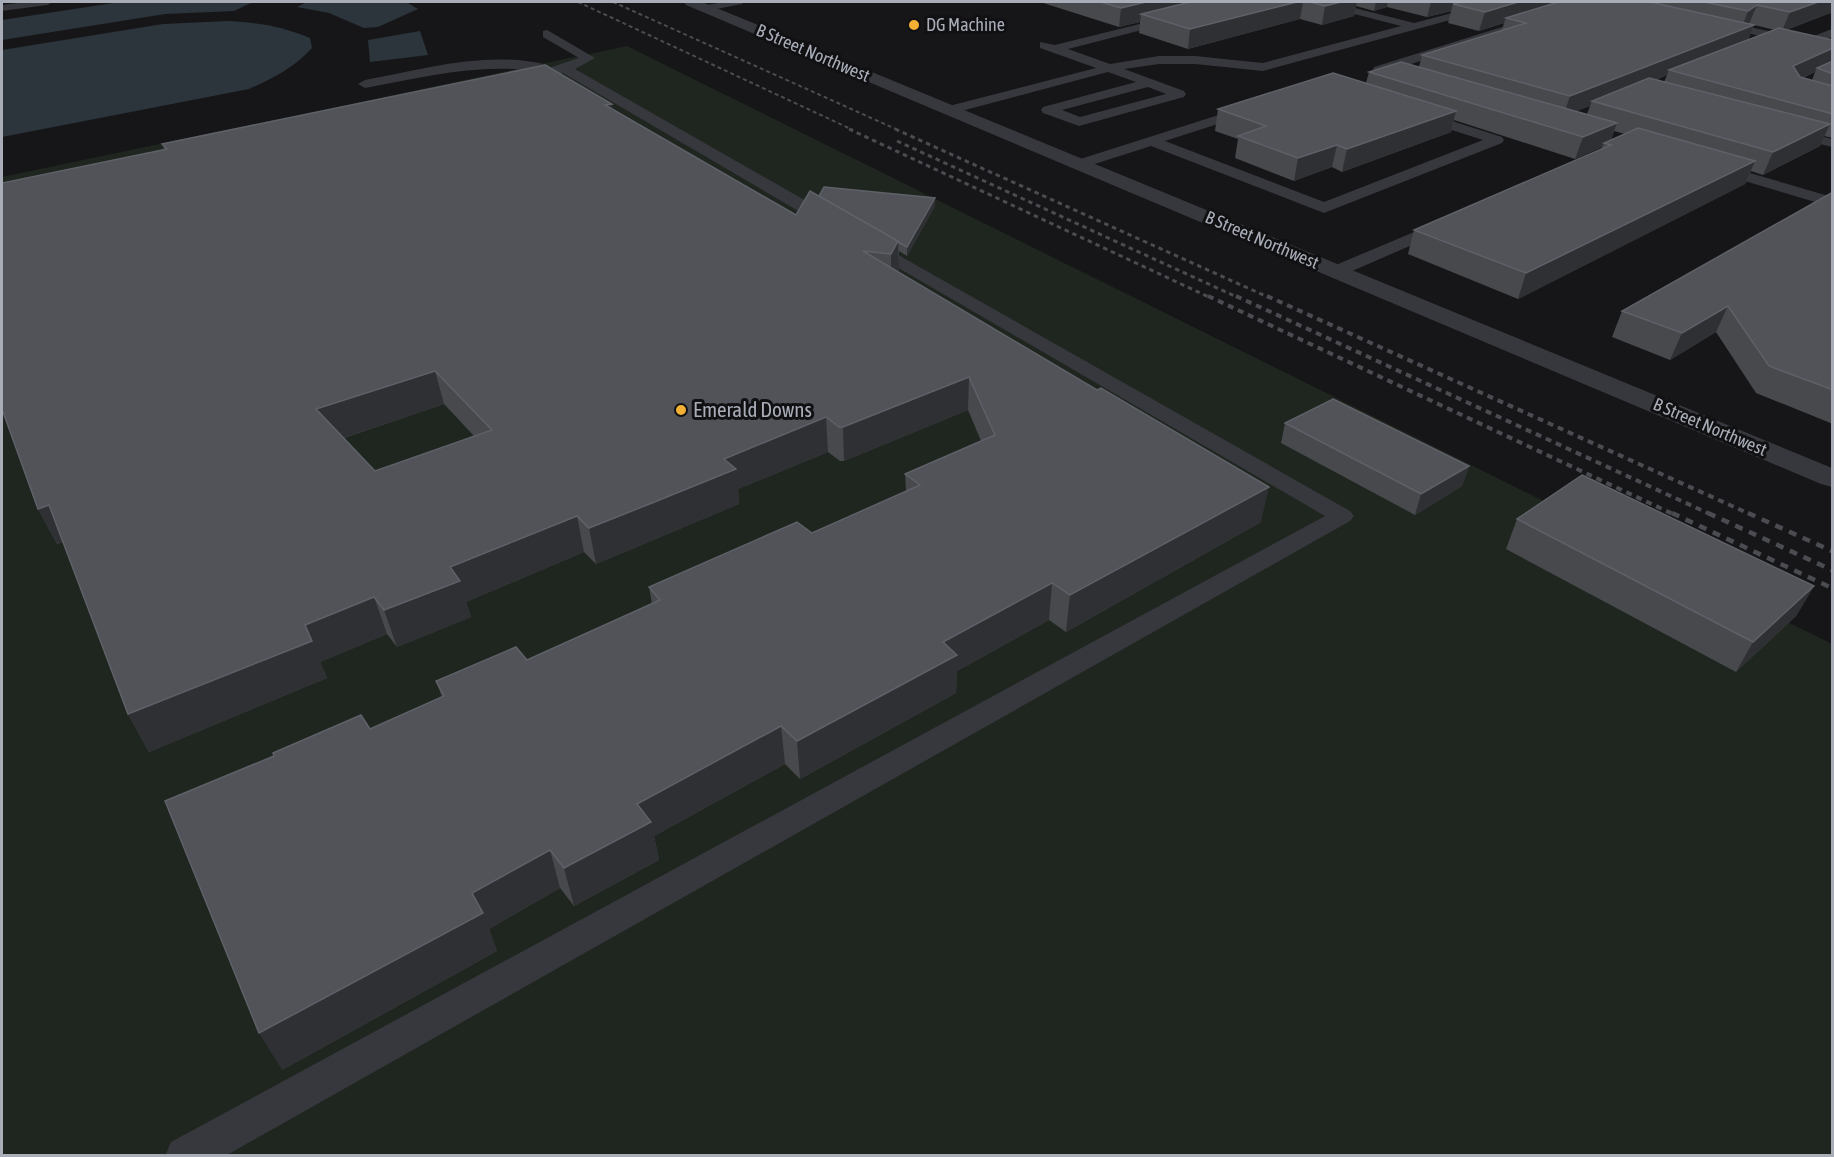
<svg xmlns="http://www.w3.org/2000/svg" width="1834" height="1157" viewBox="0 0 1834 1157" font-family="'Asap Condensed',sans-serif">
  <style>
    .green { fill: #1e261f }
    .water { fill: #2c353c }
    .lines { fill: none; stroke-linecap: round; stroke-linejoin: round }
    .service { fill: #37383d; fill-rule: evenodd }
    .tertiary { fill: #37383d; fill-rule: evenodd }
    .rail-far3 { stroke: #4a4c52; stroke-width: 2; stroke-dasharray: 4 3; stroke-linecap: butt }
    .rail-far2 { stroke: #4a4c52; stroke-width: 3; stroke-dasharray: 4.5 4; stroke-linecap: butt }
    .rail-far1 { stroke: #4a4c52; stroke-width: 4; stroke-dasharray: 6 5; stroke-linecap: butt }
    .rail { stroke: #4a4c52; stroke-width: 4.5; stroke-dasharray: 8 7; stroke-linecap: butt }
    .wall { fill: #47494d; fill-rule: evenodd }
    .shaded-wall { fill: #2f3033 }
    .building { fill: #525359; stroke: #5f6168; stroke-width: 1.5; fill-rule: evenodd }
    .poi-dot { fill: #f2b134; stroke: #111113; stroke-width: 2 }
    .labels { text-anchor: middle; stroke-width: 6; stroke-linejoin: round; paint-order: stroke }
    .far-poi-label { font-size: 18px; fill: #a8adb8; stroke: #111113; text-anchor: start }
    .far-street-label { font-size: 18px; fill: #a8adb8; stroke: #111113 }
    .poi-label { font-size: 21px; fill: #a8adb8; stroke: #111113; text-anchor: start }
  </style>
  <rect width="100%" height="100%" fill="#161618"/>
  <polygon class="green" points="627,46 1832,644 1832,1155 2,1155 2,177"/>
  <g class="water">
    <polygon points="120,2 253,2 234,11 165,14 2,40 2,20"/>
    <polygon points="307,2 406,2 418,9 378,27 364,28 329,13 297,7"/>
    <path d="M 229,21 C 260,23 281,26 310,38 L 312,48 C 294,68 273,78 249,89 L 2,137 L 2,50 L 163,24 Z"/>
    <polygon points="420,31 428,55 370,62 368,40"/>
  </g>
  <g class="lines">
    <g class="service">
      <polygon points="26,2 53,2 47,5 2,11 2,5"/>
      <polygon points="723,2 744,2 742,4 706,11 700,8 702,6"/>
      <path d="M 1228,2 L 1245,2 L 1243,4 L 1068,49 L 1110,64 L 1159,56 L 1195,56 L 1263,63 L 1401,26 L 1316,4 L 1315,2 L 1331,2 L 1414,23 L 1494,2 L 1511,2 L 1509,4 L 1263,71 L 1195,64 L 1159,64 L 1124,69 L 1184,91 L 1186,94 L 1184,97 L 1079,126 L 1043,113 L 1041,110 L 1043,107 L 1136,82 L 1108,72 L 950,114 L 943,110 L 945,107 L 1096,68 L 1040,48 L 1040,42 L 1055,45 ZM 1148,87 L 1166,94 L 1080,117 L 1062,110 Z"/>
      <polygon points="1534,17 1540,20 1538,22 1393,70 1396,73 1395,76 1385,76 1373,70 1374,67"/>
      <polygon points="1717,20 1806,39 1832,29 1832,37 1807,47 1713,25 1713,21"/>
      <path d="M 547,30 L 595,58 L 575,69 L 836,218 L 838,222 L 830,227 L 824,226 L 563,73 L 522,82 L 516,78 L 517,75 L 537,71 C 479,63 422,77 365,88 L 358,84 L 365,80 C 424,69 488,50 548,65 L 549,68 L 579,58 L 543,37 L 543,31 Z"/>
      <polygon points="1250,105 1257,109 1255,112 1165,141 1324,202 1483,140 1414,118 1412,115 1414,112 1424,112 1502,137 1504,140 1502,143 1324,213 1151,146 1079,169 1071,164 1074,161"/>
      <polygon points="1789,128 1832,139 1832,147 1784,135 1782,132"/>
      <polygon points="1716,163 1832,197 1832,207 1711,171 1708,168"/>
      <polygon points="1445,219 1451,220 1453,224 1451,228 1343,275 1331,275 1328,271 1331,267"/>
      <polygon points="870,239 1350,511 1354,516 1350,521 225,1156 165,1156 171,1142 1325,516 864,248 861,244 864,240"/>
    </g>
    <polygon class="tertiary" points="684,2 702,2 1832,468 1832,487 1821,484 686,5"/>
    <g class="rail-far3">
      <polyline points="578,2 853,130"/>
      <polyline points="613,2 898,130"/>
    </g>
    <g class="rail-far2">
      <polyline points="849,129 1211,298"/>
      <polyline points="895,129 1270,298"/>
      <polyline points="897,141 1239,298"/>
    </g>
    <g class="rail-far1">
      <polyline points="1208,296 1675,515"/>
      <polyline points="1236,296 1712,515"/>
      <polyline points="1267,296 1752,515"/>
    </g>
    <g class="rail">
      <polyline points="1672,513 1832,588"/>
      <polyline points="1708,513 1832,570"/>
      <polyline points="1748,513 1832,551"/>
    </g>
  </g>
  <g class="wall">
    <path d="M 1040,2 L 1833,2 L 1833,12 L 1786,30 L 1833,40 L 1833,138 L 1824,136 L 1820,146 L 1763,175 L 1751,171 L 1745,184 L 1518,299 L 1408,254 L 1414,230 L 1602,149 L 1602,147 L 1575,159 L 1454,120 L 1451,132 L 1342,172 L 1332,167 L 1294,181 L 1235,158 L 1238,139 L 1215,131 L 1218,109 L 1366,83 L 1369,72 L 1419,67 L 1422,55 L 1502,30 L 1504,23 L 1479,31 L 1448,23 L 1451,11 L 1427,17 L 1387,7 L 1374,11 L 1356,6 L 1354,16 L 1322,25 L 1300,19 L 1188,49 L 1139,33 L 1140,22 L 1119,27 ZM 1754,25 L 1775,30 L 1748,40 ZM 1815,72 L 1812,80 L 1803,78 ZM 1667,75 L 1664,82 L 1656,80 ZM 1590,106 L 1587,114 L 1576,111 ZM 1614,131 L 1625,134 L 1611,140 Z"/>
    <path d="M 613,109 L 796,215 L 819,196 L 935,198 L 935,206 L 907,256 L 899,251 L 898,272 L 1261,522 L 1066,632 L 1049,620 L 957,671 L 956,693 L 800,779 L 785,764 L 654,836 L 659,860 L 574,906 L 560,888 L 489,929 L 497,951 L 282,1070 L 370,729 L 442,697 L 436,681 L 527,660 L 652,604 L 649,587 L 812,533 L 906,491 L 905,474 L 981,441 L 968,410 L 844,461 L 840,461 L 828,452 L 738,489 L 739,504 L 658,538 L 596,564 L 584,552 L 466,602 L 471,617 L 397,647 L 387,634 L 320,662 L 327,678 L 149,752 L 128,714 L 63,542 L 57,544 L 38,509 L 164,149 L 162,144 ZM 444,404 L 474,436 L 375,471 L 344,438 Z"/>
    <polygon points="1833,192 1833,424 1756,393 1716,332 1670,360 1612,337 1622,311"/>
    <polygon points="1285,423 1469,466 1462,486 1415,515 1281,443"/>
    <polygon points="1517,519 1814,586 1796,616 1736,672 1506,549"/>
  </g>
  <g class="shaded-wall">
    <polygon points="1146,2 1221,2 1141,14 1140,22 1119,27 1121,8"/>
    <polygon points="1297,2 1303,2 1300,19 1188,49 1190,29"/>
    <polygon points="1341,2 1357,2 1354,16 1322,25 1325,6"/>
    <polygon points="1376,2 1388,2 1387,7 1374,11"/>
    <polygon points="1431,2 1487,2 1453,4 1451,11 1427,17"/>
    <polygon points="1518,2 1573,2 1506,18 1504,23 1479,31 1485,12"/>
    <polygon points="1818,2 1833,2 1833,12 1782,31 1790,12"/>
    <polygon points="1757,5 1749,24 1754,25 1746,44 1669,70 1667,75 1597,103 1592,101 1590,106 1563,117 1570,96 1741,30 1748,11"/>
    <polygon points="1833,48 1833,64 1817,68 1815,72 1785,86 1793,66"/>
    <polygon points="612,104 616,129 605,105"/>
    <polygon points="1456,111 1451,132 1342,172 1347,149"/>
    <polygon points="1617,123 1609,144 1604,143 1602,147 1575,159 1583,137"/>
    <polygon points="1830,124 1820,146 1763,175 1773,152"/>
    <polygon points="1337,145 1332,167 1294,181 1298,158"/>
    <polygon points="1755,161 1745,184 1518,299 1526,273"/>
    <polygon points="935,198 935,206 907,256 907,247"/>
    <polygon points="898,241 899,271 891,284 891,254"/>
    <polygon points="1728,306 1716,332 1670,360 1682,333"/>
    <polygon points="435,371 444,404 328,443 316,409"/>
    <polygon points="969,377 968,410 844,461 843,427"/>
    <polygon points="826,417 828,452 738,489 739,504 596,564 589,528 724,459"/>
    <polygon points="1469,466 1462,486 1415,515 1421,494"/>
    <polygon points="1269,487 1261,522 1066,632 1070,595"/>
    <polygon points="49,505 68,541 57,544 38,509"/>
    <polygon points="577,516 584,552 466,602 471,617 397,647 384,610 450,567"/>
    <polygon points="1052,583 1049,620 957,671 956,693 800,779 797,741 943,642"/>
    <polygon points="1814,586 1796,616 1736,672 1753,642"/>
    <polygon points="374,597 387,634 320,662 327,678 149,752 128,714 305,625"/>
    <polygon points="781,726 785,764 654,836 659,860 574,906 564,868 637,804"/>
    <polygon points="550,850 560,888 489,929 497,951 282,1070 259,1033 472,893"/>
  </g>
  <g class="building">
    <polygon points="1101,2 1146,2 1121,8"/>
    <polygon points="1190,2 1297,2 1190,29 1141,14"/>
    <polygon points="1310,2 1341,2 1325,6"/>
    <polygon points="1462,2 1518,2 1485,12 1453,4"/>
    <polygon points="1558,2 1650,2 1754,25 1570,96 1422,55 1526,23 1506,18"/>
    <polygon points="1704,2 1818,2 1790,12 1757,5 1748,11"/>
    <polygon points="1779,28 1833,40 1833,48 1793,66 1800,77 1833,86 1833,114 1669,70"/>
    <polygon points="1833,61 1833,74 1817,68"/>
    <polygon points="1401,62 1617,123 1583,137 1369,72"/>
    <path d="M 545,65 L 612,104 L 605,105 L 796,215 L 810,191 L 898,241 L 891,254 L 863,251 L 1097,390 L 1101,388 L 1269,487 L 1070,595 L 1052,583 L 943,642 L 957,655 L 797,741 L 781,726 L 637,804 L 651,822 L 564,868 L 550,850 L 472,893 L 483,913 L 259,1033 L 165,801 L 274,756 L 273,753 L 361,715 L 370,729 L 444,696 L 436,681 L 516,647 L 527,660 L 660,600 L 649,587 L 797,522 L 812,533 L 920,485 L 905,474 L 995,435 L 969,377 L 843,427 L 839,427 L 826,417 L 724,459 L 736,469 L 652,503 L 589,528 L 577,516 L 450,567 L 460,581 L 384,610 L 374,597 L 305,625 L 312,641 L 128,714 L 49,505 L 38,509 L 2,409 L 2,183 L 167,149 L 162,144 ZM 435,371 L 492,430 L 375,471 L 316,409 Z"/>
    <polygon points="1333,73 1456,111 1347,149 1337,145 1298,158 1238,136 1266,126 1218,109"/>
    <polygon points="1649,78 1830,124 1773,152 1592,101"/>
    <polygon points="1638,128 1755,161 1526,273 1414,230 1611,145 1604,143"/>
    <polygon points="824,187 935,198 907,247 898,242 898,241 819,196"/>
    <polygon points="1833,192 1833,390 1769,366 1728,306 1682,333 1622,311"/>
    <polygon points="1333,399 1469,466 1421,494 1285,423"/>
    <polygon points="1582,475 1814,586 1753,642 1517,519"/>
  </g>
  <g class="poi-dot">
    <circle cx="914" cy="25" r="6"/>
    <circle cx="681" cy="410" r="6"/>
  </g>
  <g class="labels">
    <g class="far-poi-label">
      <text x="926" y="31">DG Machine</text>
    </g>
    <g class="far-street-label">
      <text transform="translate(813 53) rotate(23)" y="6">B Street Northwest</text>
      <text transform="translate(1262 240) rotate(23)" y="6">B Street Northwest</text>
      <text transform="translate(1710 427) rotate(23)" y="6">B Street Northwest</text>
    </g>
    <g class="poi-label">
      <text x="693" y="417">Emerald Downs</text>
    </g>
  </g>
  <rect width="1834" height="1157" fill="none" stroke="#a8adb8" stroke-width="6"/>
</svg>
